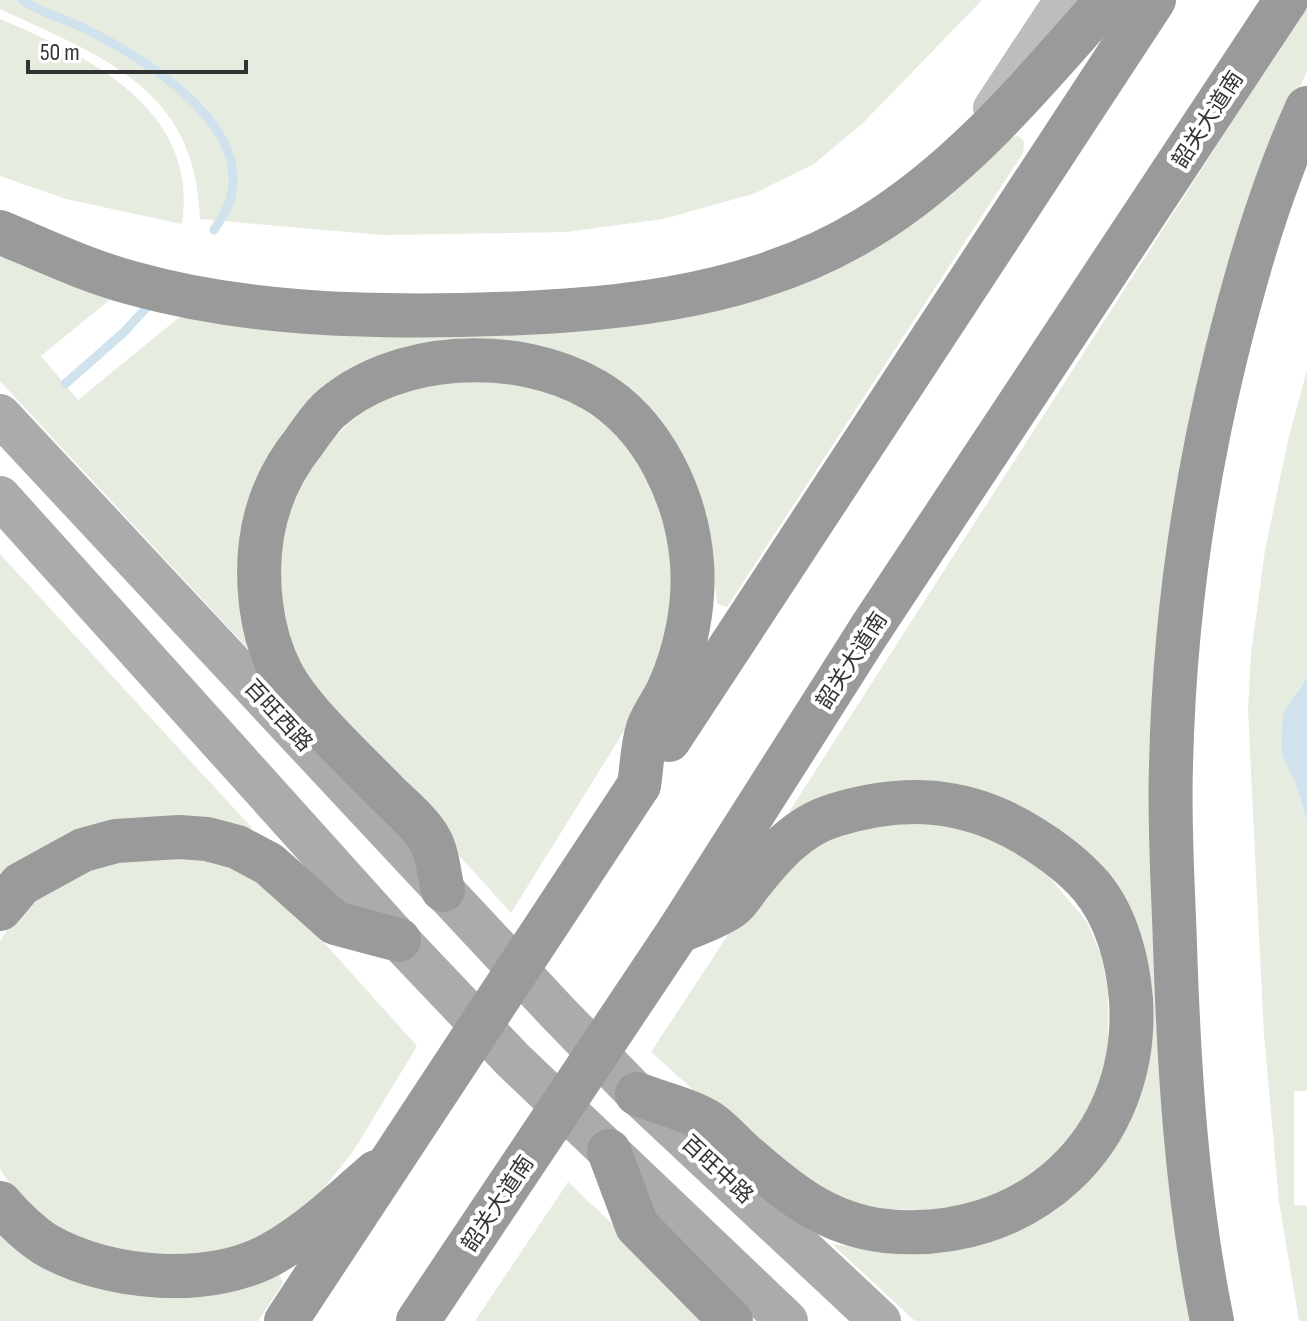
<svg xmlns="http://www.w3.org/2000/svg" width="1307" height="1321" viewBox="0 0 1307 1321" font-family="'Sofia Sans Condensed','Noto Sans SC',sans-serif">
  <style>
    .green { fill: #e6ecdf }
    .water { fill: #cfe2ee }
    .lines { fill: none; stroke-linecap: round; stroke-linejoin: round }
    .stream { stroke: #cfe2ee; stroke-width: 9 }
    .secondary { stroke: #bdbdbd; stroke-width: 38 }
    .primary { stroke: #ababab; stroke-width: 42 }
    .highway { stroke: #9a9a9a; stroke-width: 44 }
    .highway-bridge { stroke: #9a9a9a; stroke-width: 44 }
    .labels { text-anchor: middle; stroke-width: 8; stroke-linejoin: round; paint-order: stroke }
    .street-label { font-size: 22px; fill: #333; stroke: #fff }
  </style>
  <rect width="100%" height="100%" fill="#fff"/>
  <g class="green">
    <path d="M 0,0 L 982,0 L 863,123 L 814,164 L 753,194 L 663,219 L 566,232 L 382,235 L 200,219 C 196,87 102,57 0,9 Z"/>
    <polygon points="1307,5 1307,71 1295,99 1178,500 1194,1321 915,1321 832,1244 877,1250 952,1245 1135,1093 1082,851 826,798 789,812"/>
    <path d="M 0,19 C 89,56 199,109 182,224 L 66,199 L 0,176 Z"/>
    <polygon points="1016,136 1021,137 1024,142 1023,153 727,607 717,604 710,537 701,500 560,355 320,397 251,652 0,381 0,253 113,297 41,356 78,400 182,315 648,320"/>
    <polygon points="1307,370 1307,677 1298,689 1282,756 1295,782 1307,821 1307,1091 1294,1091 1294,1205 1307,1206 1307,1321 1299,1321 1279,1202 1264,1034 1248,711 1251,654 1265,550 1289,436"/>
    <path d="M 506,380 L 541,390 L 578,406 L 601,421 L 626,444 L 665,511 L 672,552 L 672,621 L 652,686 L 511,913 L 296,674 C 273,592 267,525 321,453 C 344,423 378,397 414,385 C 432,379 484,381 506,380 Z"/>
    <polygon points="0,554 252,828 246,834 0,883"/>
    <polygon points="932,822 994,837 1045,872 1087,922 1101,955 1108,989 1108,1051 1094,1100 1081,1123 1036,1176 953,1211 857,1208 767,1156 651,1052 747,906 815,844 867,827"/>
    <polygon points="204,858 265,877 417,1046 354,1150 306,1211 265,1237 187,1259 111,1249 75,1237 41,1214 14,1191 0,1169 0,941 12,922 57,879 131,859"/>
    <polygon points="568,1182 715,1321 475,1321"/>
    <path d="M 0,1234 C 34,1255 69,1282 108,1291 C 152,1301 232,1280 278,1272 L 283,1283 L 258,1321 L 0,1321 Z"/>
  </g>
  <polygon class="water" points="1307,677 1307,821 1295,782 1282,756 1282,734 1283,713"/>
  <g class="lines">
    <g class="stream">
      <path d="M 22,0 C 41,13 63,18 84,28 C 141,57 256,124 229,203 C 226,213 219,221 214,230"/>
      <polyline points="65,384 123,333 150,304"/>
    </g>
    <polyline class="secondary" points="992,108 1063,0"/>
    <g class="primary">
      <polyline points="0,415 559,1014 637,1094 880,1321"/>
      <polyline points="0,497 399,940 513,1060 787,1321"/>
    </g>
    <g class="highway">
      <path d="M 0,232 C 43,250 87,271 132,283 C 239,313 352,317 462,315 C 599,312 747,302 867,228 C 961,171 1035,82 1107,0"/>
      <polyline points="871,628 1286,0"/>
      <polyline points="669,740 1154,0"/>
      <path d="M 443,890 C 439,875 438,854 430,840 C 423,825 399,805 387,793 C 356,761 300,710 281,672 C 270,651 264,628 261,604 C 254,545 266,489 304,442 C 311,432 319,420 328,411 C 395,350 517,345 594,390 C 653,424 687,497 692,563 C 695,605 686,650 669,688 C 663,702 653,714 648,728 C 642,746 642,767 639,785"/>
      <polyline points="0,909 21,884 83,850 116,841 179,837 207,839 237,847 269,864 335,923 399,940"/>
      <path d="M 637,1094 C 660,1103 688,1109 709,1122 C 721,1130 732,1143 742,1152 C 785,1190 826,1225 886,1231 C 1027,1245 1140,1142 1131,1000 C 1128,961 1117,917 1091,886 C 1072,864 1051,849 1026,834 C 964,797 903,794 835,815 C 798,826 774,854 751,883 C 745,890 739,902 731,907 C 716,918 695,924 678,932"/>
      <polyline points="609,1151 637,1226 731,1321"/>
      <path d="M 0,1203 C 13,1218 28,1233 45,1244 C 107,1281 213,1289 275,1252 C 313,1230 344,1200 376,1172"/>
      <path d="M 1212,1321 C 1187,1199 1179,1070 1175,945 C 1173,885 1169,825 1171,766 C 1174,626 1193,490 1226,355 C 1247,270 1271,188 1307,108"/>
    </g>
    <g class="highway-bridge">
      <polyline points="286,1321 639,785"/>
      <polyline points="418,1321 678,932 871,628"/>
    </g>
  </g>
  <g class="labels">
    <g class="street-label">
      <text transform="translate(1207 119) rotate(-57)" y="8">韶关大道南</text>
      <text transform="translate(851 660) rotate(-57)" y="8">韶关大道南</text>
      <text transform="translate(279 715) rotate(47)" y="8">百旺西路</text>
      <text transform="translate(718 1169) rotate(43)" y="8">百旺中路</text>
      <text transform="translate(497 1203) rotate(-56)" y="8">韶关大道南</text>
    </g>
  </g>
  <path d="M28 60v12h218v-12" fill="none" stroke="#333333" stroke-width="4"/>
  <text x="40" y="60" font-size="24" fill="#333333" stroke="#ffffff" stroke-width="6" paint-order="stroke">50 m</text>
</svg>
